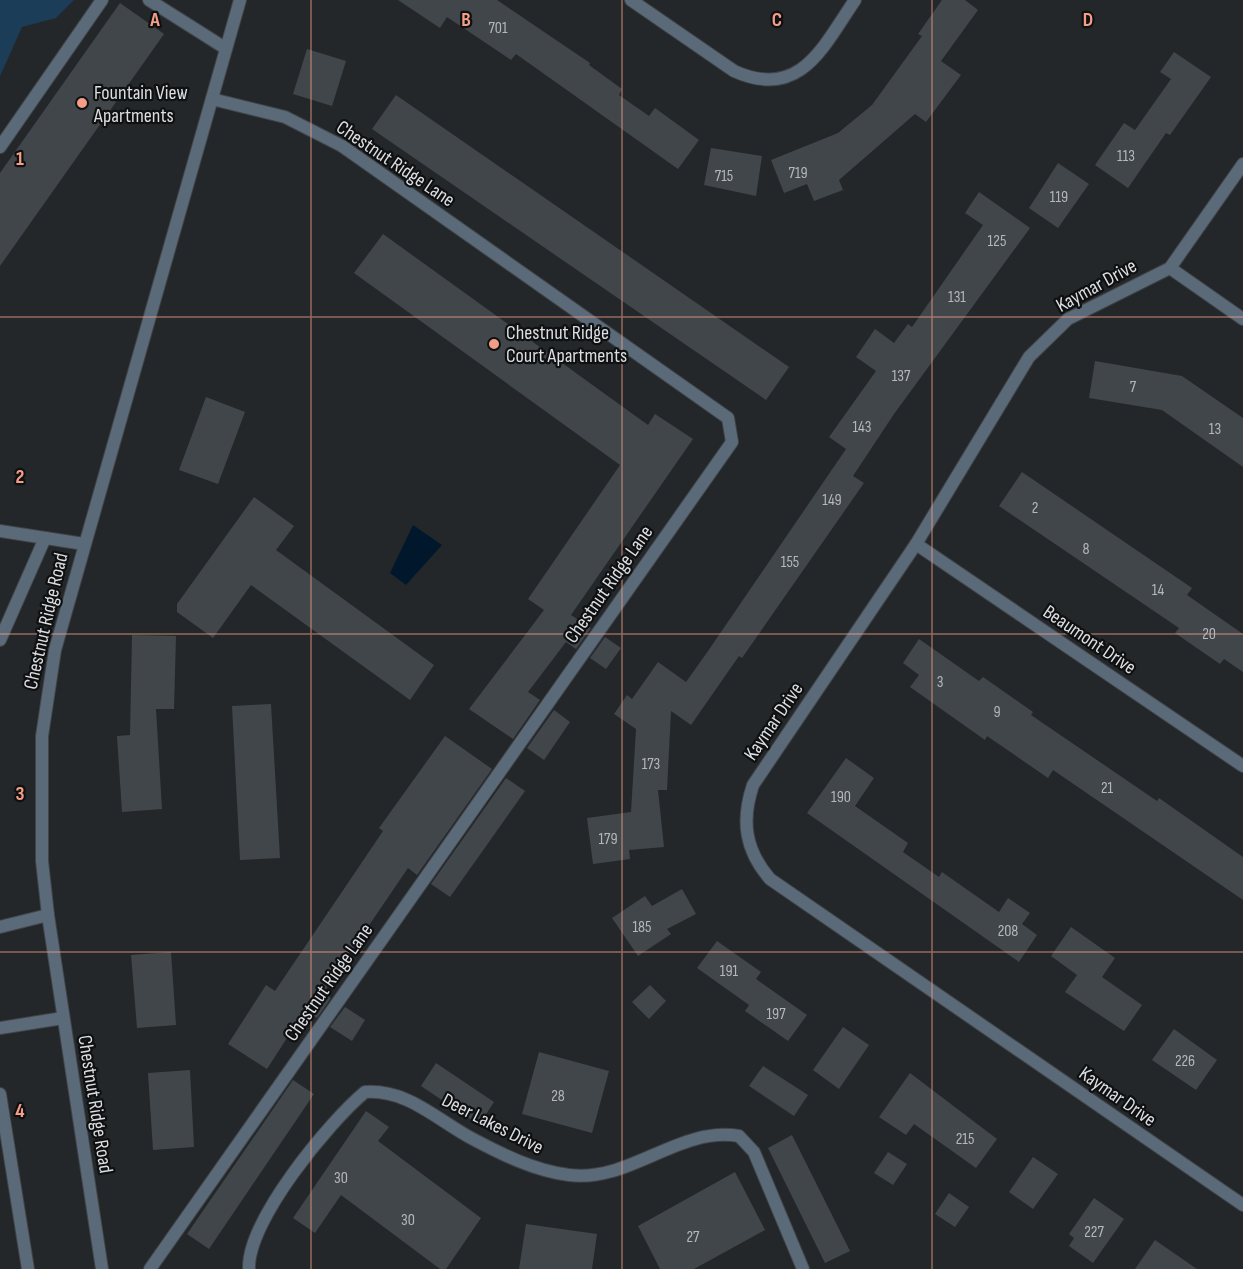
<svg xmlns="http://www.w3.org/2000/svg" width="1243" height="1269" viewBox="0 0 1243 1269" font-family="'Sofia Sans Condensed',sans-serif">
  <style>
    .green { fill: #1c3d57 }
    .water { fill: #00172c }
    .building { fill: #41464a }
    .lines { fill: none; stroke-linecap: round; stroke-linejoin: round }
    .minor-casing { stroke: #414447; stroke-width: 14 }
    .tertiary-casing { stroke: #414447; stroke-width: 14 }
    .minor { stroke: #5a6a79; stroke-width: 12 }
    .tertiary { stroke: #5a6a79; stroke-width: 12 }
    .grid { fill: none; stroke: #f49e88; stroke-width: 1.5; stroke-opacity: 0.55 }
    .poi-dot { fill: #f49e88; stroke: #0e1011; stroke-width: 2 }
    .labels { text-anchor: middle; stroke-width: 4.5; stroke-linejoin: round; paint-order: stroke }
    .number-label { font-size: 16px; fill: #b5b8bb }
    .poi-label { font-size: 20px; fill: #dcdee1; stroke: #0e1011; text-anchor: start }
    .street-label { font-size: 20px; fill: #dcdee1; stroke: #0e1011 }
    .grid-label { font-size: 20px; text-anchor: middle; font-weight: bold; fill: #f49e88; stroke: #0e1011; stroke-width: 4.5; stroke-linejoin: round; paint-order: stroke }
  </style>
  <rect width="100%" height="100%" fill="#23272a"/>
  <polygon class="green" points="0,0 74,0 56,18 22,27 0,76"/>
  <polygon class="water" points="413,525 442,545 406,585 390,573"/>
  <g class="building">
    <polygon points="398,0 497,0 590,63 589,65 622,89 619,95 649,116 655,108 699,140 678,169 516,54 511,60 447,17 440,28"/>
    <polygon points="942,0 965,0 978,10 941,61 961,75 926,122 915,114 839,180 843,190 814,201 807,184 784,193 771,160 838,133 872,105 922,36 918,34"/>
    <polygon points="120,3 164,34 0,266 0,173"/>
    <polygon points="307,49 346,61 332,106 293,94"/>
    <polygon points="1174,52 1211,77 1170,135 1166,133 1128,188 1095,165 1124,123 1135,130 1171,79 1160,72"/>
    <polygon points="396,95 789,367 766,400 372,129"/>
    <polygon points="711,148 762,156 756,196 704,185"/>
    <polygon points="1058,163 1089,184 1058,228 1029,208"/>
    <polygon points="979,192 1030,228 894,414 853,476 864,483 742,658 739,656 691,725 671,711 667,790 658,790 664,847 629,850 630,859 593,864 587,818 631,812 636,729 614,714 627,695 632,699 658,662 686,682 708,651 846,449 829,437 876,371 856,357 875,329 894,343 908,324 912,327 983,225 965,213"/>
    <polygon points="383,234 648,425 655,414 693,439 571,615 591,628 576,649 566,642 528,692 540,700 513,739 469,709 544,610 528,599 620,465 354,273"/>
    <polygon points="1095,361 1182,376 1243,418 1243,467 1162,410 1089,398"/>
    <polygon points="206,397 245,412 218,484 179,470"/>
    <polygon points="1022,472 1192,588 1187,595 1243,634 1243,672 1224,659 1220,664 1175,633 1179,628 999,506"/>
    <polygon points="254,497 294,526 276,550 434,665 410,700 251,585 213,638 177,612 177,604"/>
    <polygon points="132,635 176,636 174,709 156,709 162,809 122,812 117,736 130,735"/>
    <polygon points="605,637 621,648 606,669 590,658"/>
    <polygon points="919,639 979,681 983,677 1033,712 1031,715 1157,801 1159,798 1243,857 1243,900 1053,770 1048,778 987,736 985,740 910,687 919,675 903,663"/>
    <polygon points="271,704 280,858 240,860 232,706"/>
    <polygon points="554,710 570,722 544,760 527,748"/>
    <polygon points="445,736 492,769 417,875 408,868 323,993 331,998 317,1018 305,1010 267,1069 228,1044 266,985 275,991 383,831 379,828"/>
    <polygon points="846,758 874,778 855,806 908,843 903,852 939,877 942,872 999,912 1008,898 1030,913 1022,924 1037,935 1019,962 807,813"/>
    <polygon points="506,778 525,791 450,897 431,884"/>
    <polygon points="682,889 696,914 667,929 671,934 638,956 612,918 645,896 652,906"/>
    <polygon points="1071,927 1115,958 1102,977 1142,1005 1124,1031 1065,992 1077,975 1051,956"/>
    <polygon points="717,941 761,972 756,979 807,1015 788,1041 745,1011 749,1005 697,968"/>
    <polygon points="171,952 176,1025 137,1028 131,955"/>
    <polygon points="650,985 666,1001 649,1019 632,1002"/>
    <polygon points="345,1007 365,1020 352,1041 330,1027"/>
    <polygon points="843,1027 869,1045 839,1089 813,1070"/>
    <polygon points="1174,1029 1217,1060 1196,1090 1152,1060"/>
    <polygon points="539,1052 609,1071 592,1133 522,1114"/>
    <polygon points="436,1063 494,1102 479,1125 421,1086"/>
    <polygon points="763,1066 808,1095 794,1116 749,1086"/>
    <polygon points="190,1070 194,1147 153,1150 148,1073"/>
    <polygon points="910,1073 997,1139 976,1168 914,1124 906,1135 879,1117"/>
    <polygon points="293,1080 314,1094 209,1249 187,1234"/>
    <polygon points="366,1111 389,1127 378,1141 481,1218 446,1269 440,1269 341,1195 315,1233 293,1218"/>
    <polygon points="792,1135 850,1251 825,1263 768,1148"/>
    <polygon points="888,1152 907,1164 893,1185 874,1173"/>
    <polygon points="1033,1157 1058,1174 1033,1209 1009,1192"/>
    <polygon points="735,1172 765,1230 694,1269 660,1269 638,1226"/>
    <polygon points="949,1193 969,1207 955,1227 935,1214"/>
    <polygon points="1094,1198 1124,1219 1093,1263 1069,1246 1074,1238 1069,1234"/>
    <polygon points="526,1224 597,1234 592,1269 519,1269"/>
    <polygon points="1155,1240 1197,1269 1135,1269"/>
  </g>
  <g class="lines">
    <g class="minor-casing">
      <g id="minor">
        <polyline points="149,0 225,48"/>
        <path d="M 631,0 L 734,71 C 800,101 823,47 855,0"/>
        <polyline points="0,147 102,0"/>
        <path d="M 1243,164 L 1170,268 L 1068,319 L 1029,357 L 916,544 L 753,785 C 741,821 745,850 770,879 L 1243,1205"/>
        <polyline points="1170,268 1243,319"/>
        <polyline points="0,531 84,544"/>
        <polyline points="916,544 1243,766"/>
        <polyline points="0,640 45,538"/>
        <polyline points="0,927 48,915"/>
        <polyline points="0,1028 63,1018"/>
        <polyline points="0,1094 28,1269"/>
        <polyline points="150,1269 732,442 728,418 342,146 285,117 212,99"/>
        <path d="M 249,1269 C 247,1221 329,1122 365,1092 C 407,1089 436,1119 471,1138 C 501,1154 535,1171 569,1175 C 630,1183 678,1126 739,1136 L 754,1152 L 803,1269"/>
      </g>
    </g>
    <g class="tertiary-casing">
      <polyline id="tertiary" points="102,1269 48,915 42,861 42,736 55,650 240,0"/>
    </g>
    <use href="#minor" class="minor"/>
    <use href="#tertiary" class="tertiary"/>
  </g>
  <path class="grid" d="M 311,0 L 311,1269M 622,0 L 622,1269M 932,0 L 932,1269M 0,317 L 1243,317M 0,634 L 1243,634M 0,952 L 1243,952"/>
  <g class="poi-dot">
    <circle cx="82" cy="103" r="6"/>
    <circle cx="494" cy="344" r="6"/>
  </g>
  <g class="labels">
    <g class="number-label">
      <text x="498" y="33">701</text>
      <text x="1126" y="161">113</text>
      <text x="798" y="178">719</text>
      <text x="724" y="181">715</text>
      <text x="1059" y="202">119</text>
      <text x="997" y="246">125</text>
      <text x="957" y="302">131</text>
      <text x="901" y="381">137</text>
      <text x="1133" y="392">7</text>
      <text x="862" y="432">143</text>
      <text x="1215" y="434">13</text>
      <text x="832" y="505">149</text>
      <text x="1035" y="513">2</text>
      <text x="1086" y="554">8</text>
      <text x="790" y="567">155</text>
      <text x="1158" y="595">14</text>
      <text x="1209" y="639">20</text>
      <text x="940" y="687">3</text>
      <text x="997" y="717">9</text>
      <text x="651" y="769">173</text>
      <text x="1107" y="793">21</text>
      <text x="841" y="802">190</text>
      <text x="608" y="844">179</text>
      <text x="642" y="932">185</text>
      <text x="1008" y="936">208</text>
      <text x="729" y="976">191</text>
      <text x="776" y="1019">197</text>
      <text x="1185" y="1066">226</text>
      <text x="558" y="1101">28</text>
      <text x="965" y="1144">215</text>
      <text x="341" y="1183">30</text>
      <text x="408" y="1225">30</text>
      <text x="1094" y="1237">227</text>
      <text x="693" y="1242">27</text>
    </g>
    <g class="poi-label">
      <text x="94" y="99">Fountain View<tspan x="94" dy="23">Apartments</tspan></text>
      <text x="506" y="339">Chestnut Ridge<tspan x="506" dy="23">Court Apartments</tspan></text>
    </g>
    <g class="street-label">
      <text transform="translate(396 163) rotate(34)" y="7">Chestnut Ridge Lane</text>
      <text transform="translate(1096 285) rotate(-29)" y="7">Kaymar Drive</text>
      <text transform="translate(608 584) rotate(-55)" y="7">Chestnut Ridge Lane</text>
      <text transform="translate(45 621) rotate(-77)" y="7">Chestnut Ridge Road</text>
      <text transform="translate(1090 639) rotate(34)" y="7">Beaumont Drive</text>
      <text transform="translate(773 721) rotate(-56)" y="7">Kaymar Drive</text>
      <text transform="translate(328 982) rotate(-55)" y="7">Chestnut Ridge Lane</text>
      <text transform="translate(1118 1096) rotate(35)" y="7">Kaymar Drive</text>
      <text transform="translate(96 1104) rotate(81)" y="7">Chestnut Ridge Road</text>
      <text transform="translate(493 1123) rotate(27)" y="7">Deer Lakes Drive</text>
    </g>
  </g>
  <g class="grid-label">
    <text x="155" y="26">A</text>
    <text x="466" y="26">B</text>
    <text x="777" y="26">C</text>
    <text x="1088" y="26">D</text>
    <text x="20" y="165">1</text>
    <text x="20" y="483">2</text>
    <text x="20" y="800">3</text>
    <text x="20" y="1117">4</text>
  </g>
</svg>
